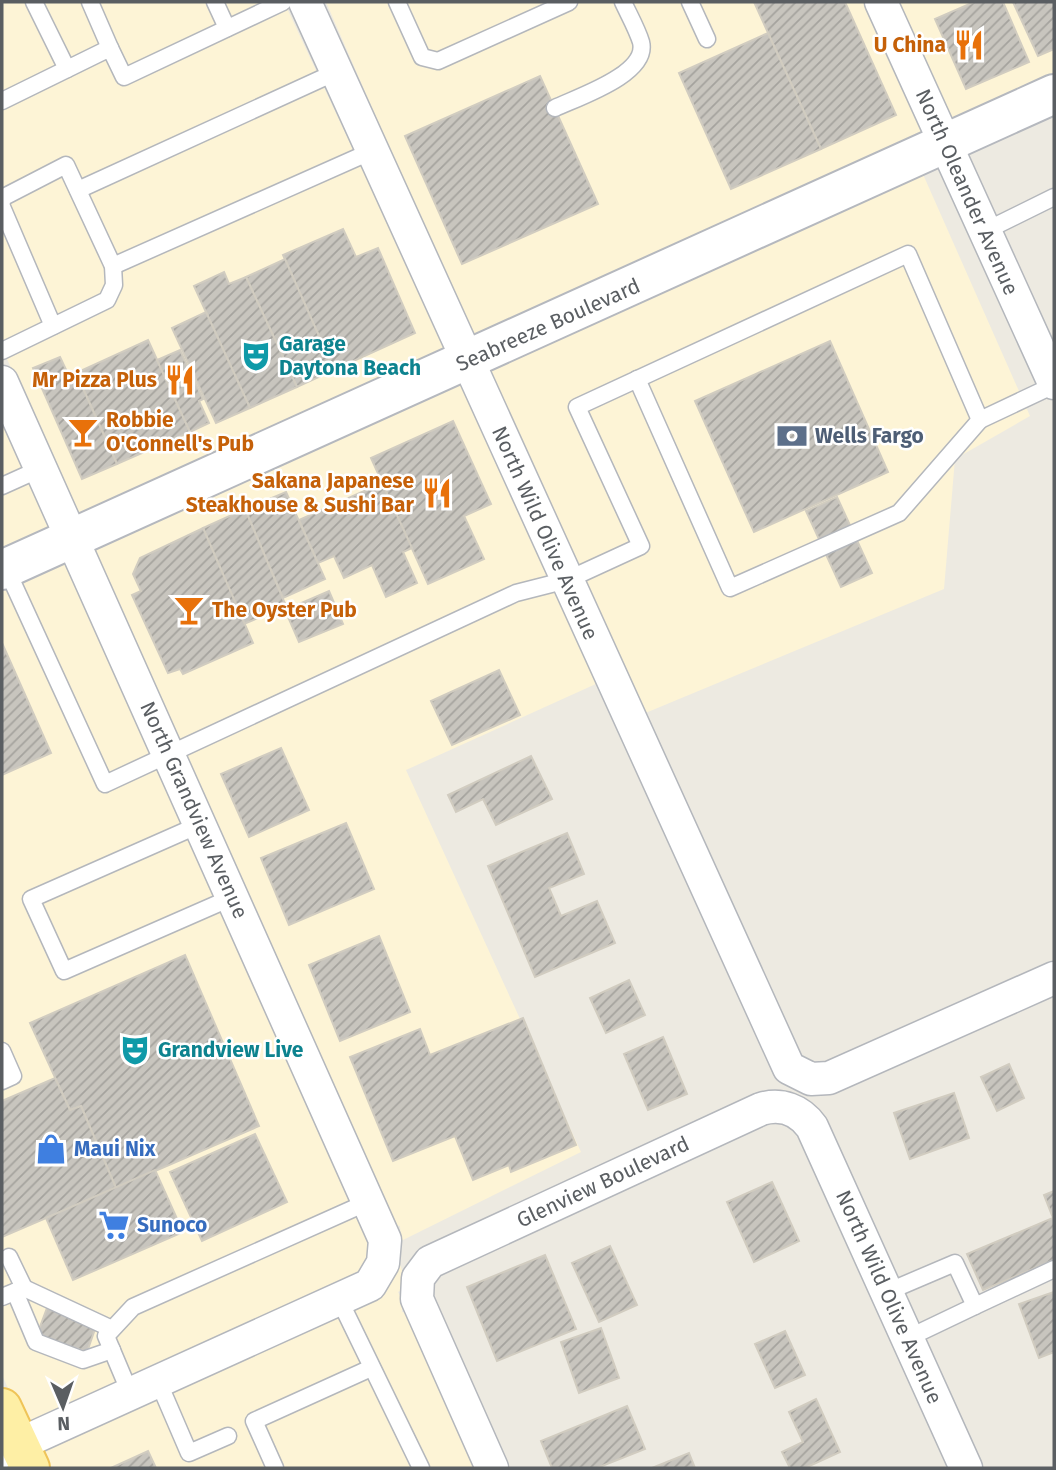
<svg xmlns="http://www.w3.org/2000/svg" width="1056" height="1470" viewBox="0 0 1056 1470" font-family="'Fira Sans',sans-serif">
  <style>
    .commercial { fill: #fdf4d6 }
    .building { fill: url(#building-hatch); stroke: #d1ccc0; stroke-width: 2 }
    .lines { fill: none; stroke-linecap: round; stroke-linejoin: round }
    .lane-casing { stroke: #b4b7bc; stroke-width: 19 }
    .street-casing { stroke: #b4b7bc; stroke-width: 35 }
    .secondary-casing { stroke: #b5b8be; stroke-width: 42 }
    .primary-casing { stroke: #efc458; stroke-width: 42 }
    .lane { stroke: #fff; stroke-width: 16 }
    .street { stroke: #fff; stroke-width: 32 }
    .secondary { stroke: #fff; stroke-width: 38 }
    .primary { stroke: #feefa5; stroke-width: 38 }
    .labels { text-anchor: middle; stroke-width: 5; stroke-linejoin: round; paint-order: stroke }
    .food-label { font-size: 21px; font-weight: bold; fill: #c56008; stroke: #fff; text-anchor: end }
    .street-label { font-size: 21px; fill: #5a5e62; stroke: #fff }
    .culture-label { font-size: 21px; font-weight: bold; fill: #0d838f; stroke: #fff; text-anchor: start }
    .service-label { font-size: 21px; font-weight: bold; fill: #4e5e75; stroke: #fff; text-anchor: start }
    .shop-label { font-size: 21px; font-weight: bold; fill: #366cbe; stroke: #fff; text-anchor: start }
  </style>
  <defs>
    <pattern id="building-hatch" width="6" height="6" patternUnits="userSpaceOnUse" patternTransform="scale(1.75)"><rect width="6" height="6" fill="#c8c5be"/><path d="M-1 1l2-2M0 6l6-6M5 7l2-2" fill="none" stroke="#a5a39e"/></pattern>
  </defs>
  <rect width="100%" height="100%" fill="#edeae1"/>
  <g class="commercial">
    <polygon points="2,2 284,2 448,353 79,517 2,348"/>
    <polygon points="326,2 865,2 927,137 474,342"/>
    <polygon points="896,2 1054,2 1054,77 952,125"/>
    <polygon points="922,172 1030,416 955,459 944,589 643,714 486,370"/>
    <polygon points="461,381 598,683 406,770 581,1152 401,1241 400,1226 393,1225 92,545"/>
    <polygon points="2,415 54,529 2,552"/>
    <polygon points="67,556 371,1242 370,1257 361,1272 25,1425 2,1375 2,587"/>
    <polygon points="397,1258 405,1277 404,1289 398,1292 403,1301 402,1312 408,1313 477,1468 45,1468 38,1453"/>
  </g>
  <g class="building">
    <polygon points="754,2 845,2 896,115 821,149"/>
    <polygon points="974,2 1003,2 1029,62 966,89 935,19"/>
    <polygon points="1013,2 1054,2 1054,49 1038,56"/>
    <polygon points="768,33 821,149 731,189 679,73"/>
    <polygon points="540,76 598,204 462,264 405,136"/>
    <polygon points="343,229 356,257 378,248 415,333 334,370 283,255"/>
    <polygon points="285,259 334,370 297,387 246,277"/>
    <polygon points="224,272 229,284 246,277 297,387 250,408 194,286"/>
    <polygon points="206,312 250,408 216,423 172,328"/>
    <polygon points="148,340 190,432 117,464 76,373"/>
    <polygon points="830,341 888,472 754,532 695,401"/>
    <polygon points="180,350 203,399 199,401 209,423 190,432 157,360"/>
    <polygon points="60,357 69,376 76,373 117,464 82,479 33,368"/>
    <polygon points="453,421 491,504 464,516 484,559 428,584 371,458"/>
    <polygon points="382,483 412,548 403,552 417,583 386,597 372,565 344,578 334,556 318,563 299,520"/>
    <polygon points="286,492 325,579 283,598 245,509"/>
    <polygon points="837,497 872,573 841,587 806,511"/>
    <polygon points="245,509 286,606 244,624 203,528"/>
    <polygon points="203,528 253,643 183,674 180,669 168,673 132,595 141,591 133,574 140,558"/>
    <polygon points="329,591 343,624 299,642 285,610"/>
    <polygon points="2,643 51,753 2,775"/>
    <polygon points="499,670 520,715 452,745 431,701"/>
    <polygon points="281,748 309,810 249,837 221,774"/>
    <polygon points="531,756 552,799 496,825 483,799 456,812 448,795"/>
    <polygon points="346,823 374,889 289,925 261,858"/>
    <polygon points="567,833 584,874 549,888 561,916 597,901 615,943 535,977 488,866"/>
    <polygon points="379,936 410,1012 340,1041 309,965"/>
    <polygon points="185,955 259,1126 116,1188 81,1106 70,1110 30,1023"/>
    <polygon points="629,980 645,1015 606,1033 590,998"/>
    <polygon points="523,1018 576,1145 511,1172 509,1165 473,1180 455,1136 393,1161 350,1057 420,1029 430,1055"/>
    <polygon points="663,1037 687,1094 648,1110 624,1054"/>
    <polygon points="1009,1064 1024,1098 997,1111 981,1077"/>
    <polygon points="55,1078 70,1110 81,1106 116,1188 2,1237 2,1101"/>
    <polygon points="954,1093 969,1138 910,1159 894,1113"/>
    <polygon points="255,1134 287,1202 202,1241 170,1172"/>
    <polygon points="155,1170 183,1232 73,1280 46,1218"/>
    <polygon points="772,1182 799,1241 754,1262 727,1202"/>
    <polygon points="1054,1191 1054,1260 983,1290 967,1254 1053,1218 1044,1195"/>
    <polygon points="610,1246 637,1305 599,1322 572,1263"/>
    <polygon points="545,1255 576,1329 497,1361 467,1287"/>
    <polygon points="1054,1292 1054,1352 1039,1358 1019,1304"/>
    <polygon points="47,1308 96,1326 87,1352 37,1335"/>
    <polygon points="601,1328 619,1378 579,1393 561,1342"/>
    <polygon points="785,1331 805,1375 775,1388 755,1344"/>
    <polygon points="816,1399 840,1452 805,1468 790,1468 782,1452 803,1442 789,1412"/>
    <polygon points="627,1406 645,1449 597,1468 552,1468 541,1441"/>
    <polygon points="148,1451 156,1468 111,1468"/>
    <polygon points="689,1453 695,1468 652,1468"/>
  </g>
  <g class="lines">
    <g class="lane-casing">
      <g id="lane">
        <polyline points="34,2 67,69"/>
        <polyline points="90,2 110,48"/>
        <polyline points="215,2 227,28"/>
        <polyline points="397,2 422,57 438,61 569,2"/>
        <polyline points="690,2 707,39"/>
        <polyline points="2,101 110,48 124,77 283,2"/>
        <path d="M 555,108 C 578,97 649,74 641,42 C 637,29 629,15 623,2"/>
        <polyline points="78,190 336,72"/>
        <polyline points="2,201 4,197 66,165 113,266 114,285 107,300 2,351"/>
        <polyline points="2,207 53,326"/>
        <polyline points="985,231 1054,197"/>
        <polyline points="113,266 372,151"/>
        <polyline points="637,379 730,588 899,513 980,420"/>
        <polyline points="2,486 42,468"/>
        <polyline points="6,568 105,784 516,593 567,580 641,546 577,407 908,254 980,420 1054,385"/>
        <polyline points="201,824 31,899 64,971 233,897"/>
        <polyline points="2,1051 13,1076 2,1081"/>
        <polyline points="9,1257 24,1288"/>
        <polyline points="15,1292 36,1342 83,1360 112,1350"/>
        <polyline points="887,1292 955,1263 975,1306 908,1338"/>
        <polyline points="2,1297 24,1288 112,1329"/>
        <polyline points="339,1299 421,1468"/>
        <polyline points="975,1306 1054,1269"/>
        <polyline points="158,1381 189,1453 228,1436"/>
        <polyline points="130,1393 106,1336 133,1307 368,1202"/>
        <polyline points="275,1468 254,1421 371,1368"/>
      </g>
    </g>
    <g class="street-casing">
      <g id="street">
        <polyline points="305,2 789,1068 811,1079 829,1078 1054,978"/>
        <polyline points="881,2 1054,383"/>
        <polyline points="2,382 385,1240 383,1263 370,1285 2,1452"/>
        <path d="M 492,1468 L 417,1299 L 418,1278 L 430,1262 L 761,1109 C 781,1103 800,1110 812,1127 L 966,1468"/>
      </g>
    </g>
    <g class="secondary-casing">
      <polyline id="secondary" points="2,570 1054,94"/>
    </g>
    <g class="primary-casing">
      <polyline id="primary" points="2,1408 30,1468"/>
    </g>
    <use href="#lane" class="lane"/>
    <use href="#street" class="street"/>
    <use href="#secondary" class="secondary"/>
    <use href="#primary" class="primary"/>
  </g>
  <defs>
    <g id="restaurant-bare" transform="scale(2.415)"><path d="M-5-6h1v4h1v-4h1v4h1v-4h1v5L-1.5 .5V6h-2V.5L-5-1ZM5-6V6H3V1.5H1.5Q1.5-4 5-6Z" fill="#e8710a" stroke="#fff" stroke-width="2.5" paint-order="stroke"/></g>
    <g id="theatre-bare" transform="scale(2.415)"><path d="M-5-5.5Q0-4 5-5.5V0Q5 5 0 6Q-5 5-5 0ZM-3.3-2.5H-1v1.5H-3.3ZM1-2.5H3.3v1.5H1ZM-2.8 1Q0 5.5 2.8 1Z" fill="#0f9aa8" stroke="#fff" stroke-width="2.5" paint-order="stroke"/></g>
    <g id="bar-bare" transform="scale(2.415)"><path d="M-6-5H6L.8 .8V4.5H3.5V6h-7V4.5H-.8V.8Z" fill="#e8710a" stroke="#fff" stroke-width="2.5" paint-order="stroke"/></g>
    <g id="bank-bare" transform="scale(2.415)"><path d="M-6-4H6V4H-6ZM0-2.3a2.3 2.3 0 1 0 0 4.6a2.3 2.3 0 1 0 0-4.6Z" fill="#5c6f8a" stroke="#fff" stroke-width="2.5" paint-order="stroke"/></g>
    <g id="shop-bare" transform="scale(2.415)"><path d="M-5-2.5h2.3a2.7 3.5 0 0 1 5.4 0H5L5.5 6h-11ZM-1.5-2.5h3a1.5 2.3 0 0 0-3 0Z" fill="#3f7fe0" stroke="#fff" stroke-width="2.5" paint-order="stroke"/></g>
    <g id="supermarket-bare" transform="scale(2.415)"><path d="M-6-5.5h2.5l.6 2H6L4.5 2H-2.5L-4.4-4H-6ZM-1.5 3.2a1.3 1.3 0 1 0 .1 0ZM3 3.2a1.3 1.3 0 1 0 .1 0Z" fill="#3f7fe0" stroke="#fff" stroke-width="2.5" paint-order="stroke"/></g>
  </defs>
  <g fill-rule="evenodd">
    <use href="#restaurant-bare" x="969" y="45"/>
    <use href="#theatre-bare" x="256" y="356"/>
    <use href="#restaurant-bare" x="180" y="380"/>
    <use href="#bar-bare" x="83" y="432"/>
    <use href="#bank-bare" x="792" y="436"/>
    <use href="#restaurant-bare" x="437" y="493"/>
    <use href="#bar-bare" x="189" y="610"/>
    <use href="#theatre-bare" x="135" y="1050"/>
    <use href="#shop-bare" x="51" y="1149"/>
    <use href="#supermarket-bare" x="114" y="1225"/>
  </g>
  <g class="labels">
    <g class="food-label">
      <text x="946" y="52">U China</text>
      <text x="157" y="387">Mr Pizza Plus</text>
      <text x="106" y="427" text-anchor="start">Robbie<tspan x="106" dy="24">O'Connell's Pub</tspan></text>
      <text x="414" y="488">Sakana Japanese<tspan x="414" dy="24">Steakhouse &amp; Sushi Bar</tspan></text>
      <text x="212" y="617" text-anchor="start">The Oyster Pub</text>
    </g>
    <g class="street-label">
      <text transform="translate(967 192) rotate(66)" y="7">North Oleander Avenue</text>
      <text transform="translate(548 325) rotate(-24)" y="7">Seabreeze Boulevard</text>
      <text transform="translate(545 533) rotate(66)" y="7">North Wild Olive Avenue</text>
      <text transform="translate(194 810) rotate(66)" y="7">North Grandview Avenue</text>
      <text transform="translate(603 1182) rotate(-25)" y="7">Glenview Boulevard</text>
      <text transform="translate(889 1297) rotate(66)" y="7">North Wild Olive Avenue</text>
    </g>
    <g class="culture-label">
      <text x="279" y="351">Garage<tspan x="279" dy="24">Daytona Beach</tspan></text>
      <text x="158" y="1057">Grandview Live</text>
    </g>
    <g class="service-label">
      <text x="815" y="443">Wells Fargo</text>
    </g>
    <g class="shop-label">
      <text x="74" y="1156">Maui Nix</text>
      <text x="137" y="1232">Sunoco</text>
    </g>
  </g>
  <rect width="1056" height="1470" fill="none" stroke="#5a5e62" stroke-width="7"/>
  <g transform="translate(63 1407) rotate(178)" stroke="#ffffff" stroke-width="5" paint-order="stroke">
  <path d="M0-5L12 26L0 18L-12 26Z" fill="#5a5e62"/>
  <text y="-10" font-size="19" font-weight="bold" text-anchor="middle" fill="#5a5e62">N</text>
  </g>
</svg>
